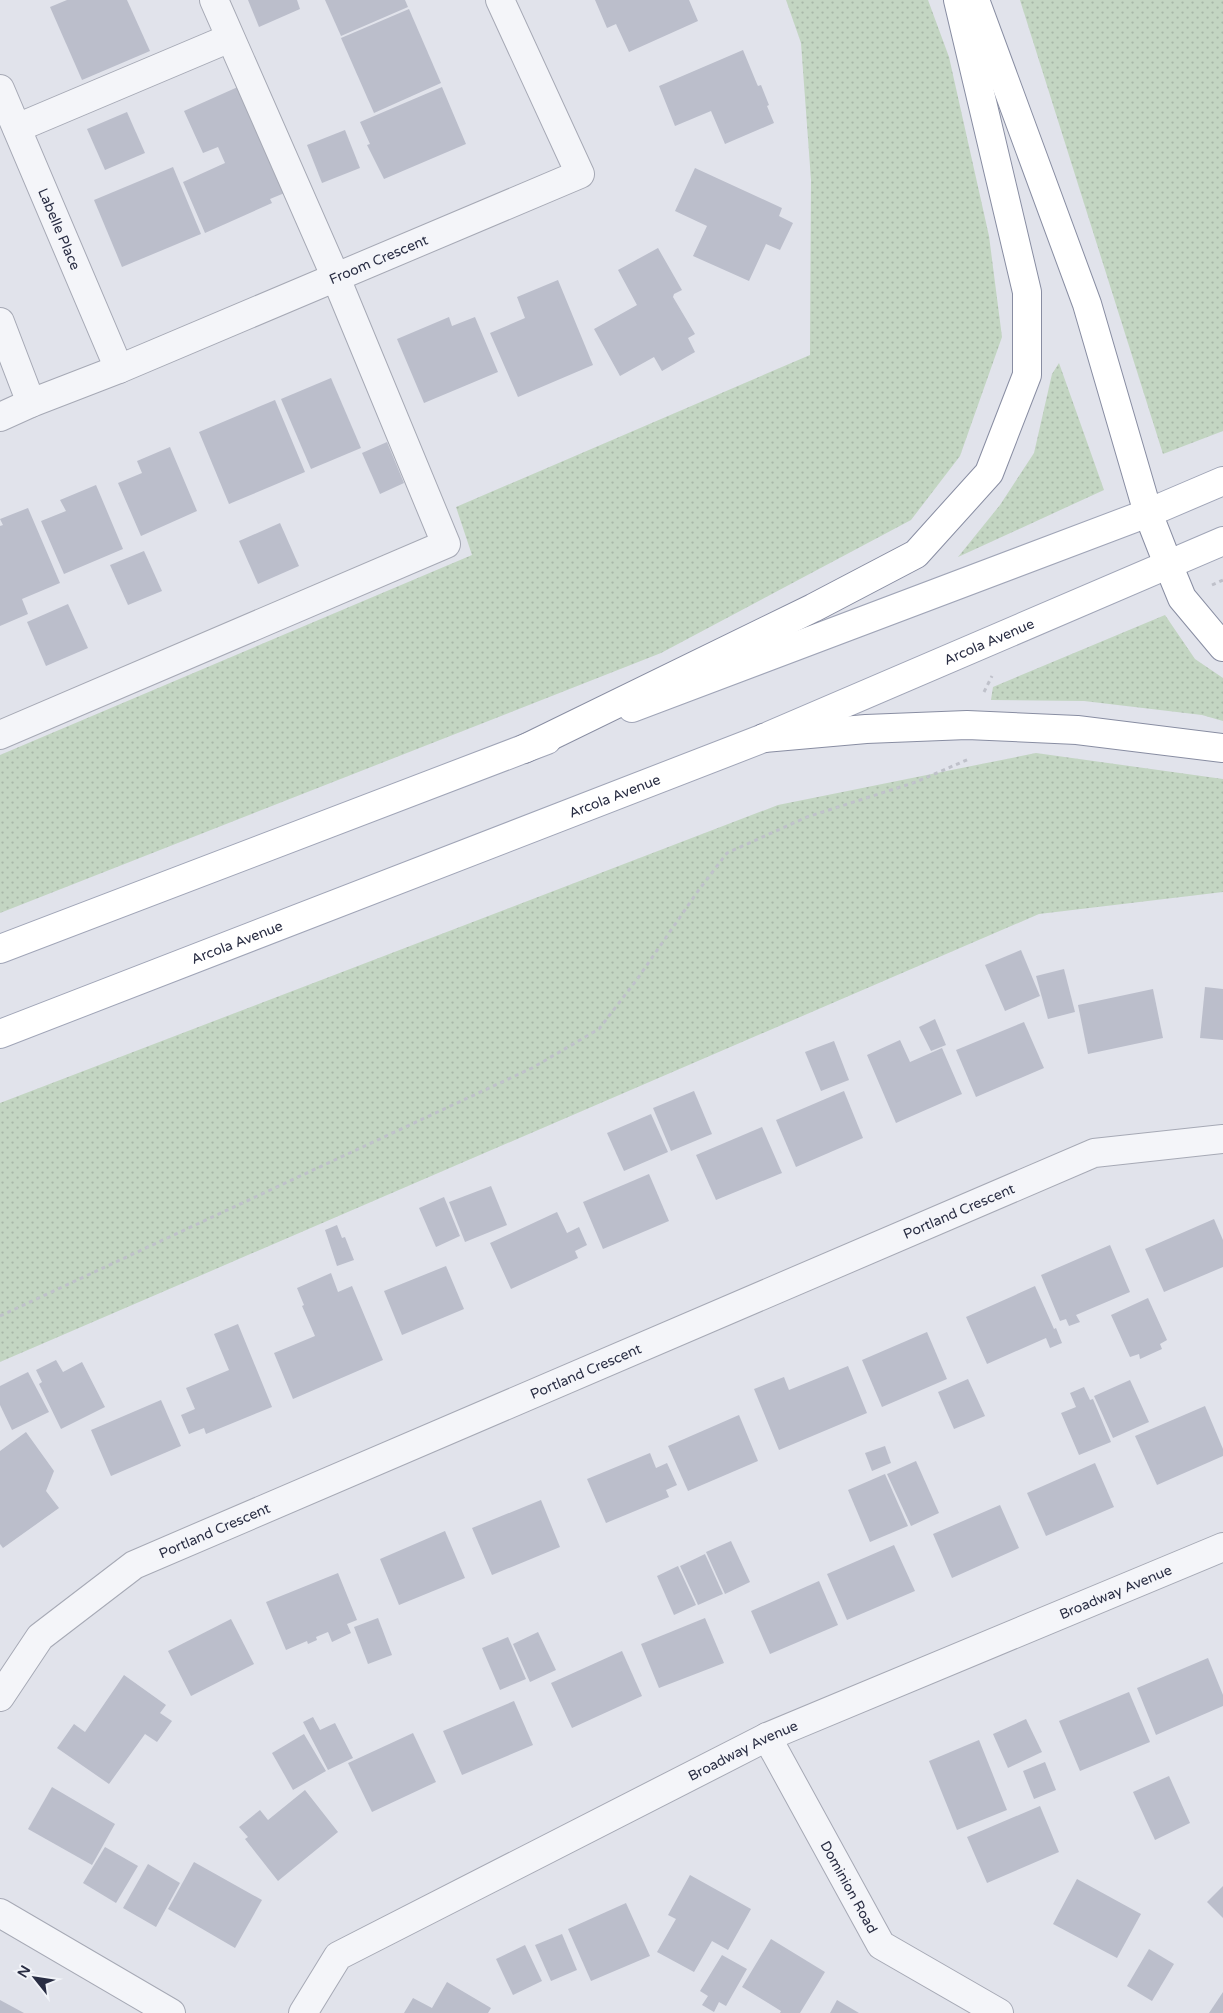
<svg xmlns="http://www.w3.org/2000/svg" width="1223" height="2013" viewBox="0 0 1223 2013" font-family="'Varela Round',sans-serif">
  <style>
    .green { fill: url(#green-dots) }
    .building { fill: #bbbecb }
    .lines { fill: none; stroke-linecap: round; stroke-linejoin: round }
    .minor-casing { stroke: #a6a9b5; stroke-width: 30 }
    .major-casing { stroke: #a0a5b7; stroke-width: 30 }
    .highway-casing { stroke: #888da2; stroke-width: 30 }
    .path { stroke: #bfc1ca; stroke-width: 3; stroke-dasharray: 4 4; stroke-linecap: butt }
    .minor { stroke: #f4f5f9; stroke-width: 28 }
    .major { stroke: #fff; stroke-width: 28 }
    .highway { stroke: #fff; stroke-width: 28 }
    .labels { text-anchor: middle; stroke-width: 4; stroke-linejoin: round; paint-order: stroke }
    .street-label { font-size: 14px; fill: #292d43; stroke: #f1f3f8 }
  </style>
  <defs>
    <pattern id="green-dots" width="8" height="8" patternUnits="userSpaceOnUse" patternTransform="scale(1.25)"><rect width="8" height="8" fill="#c3d5c2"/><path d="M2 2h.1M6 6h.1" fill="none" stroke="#a8b7a8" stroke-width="1.8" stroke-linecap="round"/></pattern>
  </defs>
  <rect width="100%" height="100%" fill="#e1e3eb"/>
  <g class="green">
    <polygon points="786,0 928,0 949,57 989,236 1002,337 960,456 911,520 661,653 0,913 0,755 472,555 456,507 810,355 811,180 801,43"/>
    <polygon points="1020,0 1223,0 1223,431 1163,454"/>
    <polygon points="1059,363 1104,490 958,557 1000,505 1034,453 1052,374"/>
    <polygon points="1165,615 1195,659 1223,678 1223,721 1202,715 1084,701 991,700 993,687"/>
    <polygon points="1036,753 1223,779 1223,892 1039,914 0,1362 0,1103 778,805"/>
  </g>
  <g class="building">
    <polygon points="67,0 127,0 150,51 82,80 50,7"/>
    <polygon points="248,0 297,0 300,9 259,27"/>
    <polygon points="325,0 405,0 408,7 341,36"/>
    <polygon points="595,0 689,0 698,21 629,52 616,24 607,28"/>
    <polygon points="409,9 441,83 374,113 341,38"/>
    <polygon points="743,50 757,84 758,86 761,85 769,105 767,106 774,123 725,144 711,111 675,126 659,86"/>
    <polygon points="240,86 287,192 270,199 272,203 205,233 183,182 225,163 218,147 203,153 184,111"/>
    <polygon points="442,87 466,144 384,179 367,145 370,144 360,122"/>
    <polygon points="127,112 145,153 105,170 87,129"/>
    <polygon points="345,130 360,168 322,183 307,145"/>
    <polygon points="173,167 201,234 122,267 94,200"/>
    <polygon points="695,168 782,208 779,216 793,223 780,250 766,244 749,281 693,256 707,226 675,211"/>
    <polygon points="658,248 682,290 674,294 673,297 695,334 688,338 695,352 662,371 654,357 620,376 594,329 637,305 618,270"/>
    <polygon points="558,280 593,365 518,397 490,333 525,318 517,297"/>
    <polygon points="449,317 452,326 475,317 498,372 424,403 397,339"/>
    <polygon points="331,378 361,448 311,469 281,399"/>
    <polygon points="275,400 305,472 229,504 199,432"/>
    <polygon points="387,442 404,483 380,494 362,453"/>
    <polygon points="170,447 197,511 141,536 118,483 142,473 137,461"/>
    <polygon points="96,485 123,549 64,574 41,521 66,511 60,500"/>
    <polygon points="28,508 60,583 22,599 28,614 0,626 0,526 3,525 0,519"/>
    <polygon points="280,523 299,566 258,584 239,541"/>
    <polygon points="144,551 162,591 128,605 110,565"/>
    <polygon points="68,604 88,648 46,666 27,622"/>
    <polygon points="1021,950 1040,996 1005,1011 985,965"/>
    <polygon points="1064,969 1075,1012 1048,1019 1036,976"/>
    <polygon points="1205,987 1223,989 1223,1040 1200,1038"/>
    <polygon points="1153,989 1163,1038 1088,1054 1078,1005"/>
    <polygon points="935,1019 946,1045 931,1051 919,1027"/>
    <polygon points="1024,1022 1044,1068 976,1097 956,1050"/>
    <polygon points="900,1040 910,1062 942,1048 962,1094 896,1123 867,1055"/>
    <polygon points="834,1041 849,1080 821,1091 805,1052"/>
    <polygon points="694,1091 712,1134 671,1151 653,1108"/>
    <polygon points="844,1091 863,1138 796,1167 776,1120"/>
    <polygon points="651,1114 668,1152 624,1171 607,1133"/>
    <polygon points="762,1127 782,1173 716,1200 696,1155"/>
    <polygon points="649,1174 669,1221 603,1249 583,1202"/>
    <polygon points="491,1186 507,1225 465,1242 449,1202"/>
    <polygon points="444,1197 460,1236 436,1247 419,1208"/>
    <polygon points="557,1212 567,1233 579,1227 587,1245 575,1251 578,1258 511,1289 490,1243"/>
    <polygon points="1214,1219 1223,1240 1223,1267 1164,1292 1145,1249"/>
    <polygon points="337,1225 342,1238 345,1237 354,1260 337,1266 325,1230"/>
    <polygon points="1110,1245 1130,1292 1076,1315 1080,1322 1069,1326 1066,1319 1060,1321 1041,1275"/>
    <polygon points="446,1266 464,1309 402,1335 384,1291"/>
    <polygon points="331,1273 338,1292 352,1286 383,1360 293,1399 274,1353 315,1336 302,1306 304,1305 297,1288"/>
    <polygon points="1035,1286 1054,1329 1056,1328 1062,1343 1050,1348 1046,1338 987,1364 966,1317"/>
    <polygon points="1148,1298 1167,1340 1160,1344 1162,1349 1140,1359 1139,1354 1130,1357 1111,1315"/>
    <polygon points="238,1324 272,1407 206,1434 204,1428 189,1434 181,1415 195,1409 186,1388 229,1370 214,1334"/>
    <polygon points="927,1332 947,1379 882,1407 862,1360"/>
    <polygon points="56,1360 63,1372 82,1362 105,1407 61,1429 39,1384 42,1382 36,1370"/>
    <polygon points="848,1366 867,1413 779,1450 754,1389 784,1377 789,1390"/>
    <polygon points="28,1372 49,1412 12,1430 0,1405 0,1386"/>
    <polygon points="968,1379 985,1416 954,1429 938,1392"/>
    <polygon points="1130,1380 1149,1422 1113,1438 1094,1396"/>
    <polygon points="1084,1387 1090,1400 1093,1399 1111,1442 1079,1455 1061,1413 1076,1407 1070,1393"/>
    <polygon points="161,1400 181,1446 111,1476 91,1430"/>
    <polygon points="1205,1406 1223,1449 1223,1456 1157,1485 1135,1436"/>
    <polygon points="739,1415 758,1461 688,1491 668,1446"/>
    <polygon points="26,1432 54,1471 46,1491 59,1508 3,1548 0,1544 0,1451"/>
    <polygon points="885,1446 891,1463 872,1471 865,1453"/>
    <polygon points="650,1453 656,1468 667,1463 677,1485 666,1490 669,1497 606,1523 587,1479"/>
    <polygon points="916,1461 939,1513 911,1526 887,1474"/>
    <polygon points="1095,1463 1114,1507 1046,1536 1027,1493"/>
    <polygon points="885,1474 908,1526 870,1542 848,1490"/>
    <polygon points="541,1500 560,1547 492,1575 472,1528"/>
    <polygon points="1000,1505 1019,1548 952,1578 933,1534"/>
    <polygon points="445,1531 465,1578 399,1605 380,1559"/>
    <polygon points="731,1541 750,1582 725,1594 706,1552"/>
    <polygon points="894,1545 915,1591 847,1620 827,1574"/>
    <polygon points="705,1554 723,1594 698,1605 680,1566"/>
    <polygon points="678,1566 696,1605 674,1615 657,1576"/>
    <polygon points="338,1573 357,1620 347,1624 351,1633 332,1642 328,1632 316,1637 317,1640 308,1644 307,1641 286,1650 266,1602"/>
    <polygon points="819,1581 838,1625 770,1654 751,1611"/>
    <polygon points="378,1618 392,1655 368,1664 354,1627"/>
    <polygon points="705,1618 724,1663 659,1688 641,1644"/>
    <polygon points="231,1619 254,1664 191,1696 168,1651"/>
    <polygon points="538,1632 556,1670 530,1682 513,1644"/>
    <polygon points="508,1637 526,1679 500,1690 482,1648"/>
    <polygon points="622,1651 642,1696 572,1728 551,1683"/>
    <polygon points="1208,1658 1223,1695 1223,1706 1156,1735 1137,1688"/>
    <polygon points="124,1675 166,1705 160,1713 172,1721 157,1742 145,1734 109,1784 57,1748 74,1724 85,1732"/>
    <polygon points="1129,1692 1150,1742 1080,1771 1059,1721"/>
    <polygon points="514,1701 533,1745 462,1775 443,1731"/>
    <polygon points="313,1717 320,1730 335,1723 353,1758 328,1770 303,1722"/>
    <polygon points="1026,1719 1042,1752 1008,1768 993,1734"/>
    <polygon points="413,1733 436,1782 372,1812 348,1763"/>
    <polygon points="304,1734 326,1771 293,1790 272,1753"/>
    <polygon points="979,1740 1007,1810 957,1830 929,1761"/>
    <polygon points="1045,1762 1056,1790 1034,1799 1023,1771"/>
    <polygon points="1169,1776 1190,1823 1155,1840 1133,1792"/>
    <polygon points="52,1787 115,1824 92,1865 28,1829"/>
    <polygon points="305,1790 338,1832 278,1881 245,1839 248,1837 239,1827 260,1810 268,1820"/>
    <polygon points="1040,1806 1059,1852 987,1883 967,1837"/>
    <polygon points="105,1847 138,1866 116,1903 83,1883"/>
    <polygon points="194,1862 262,1900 235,1948 168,1909"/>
    <polygon points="148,1864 180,1883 156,1927 123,1908"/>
    <polygon points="690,1875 751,1909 728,1950 712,1941 694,1972 657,1952 676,1919 668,1915"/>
    <polygon points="1077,1879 1141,1914 1117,1958 1053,1924"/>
    <polygon points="1223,1886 1223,1918 1207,1902"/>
    <polygon points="626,1903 650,1956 591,1981 568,1929"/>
    <polygon points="562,1934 577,1970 551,1981 535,1945"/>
    <polygon points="771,1939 825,1972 800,2013 780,2013 781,2011 742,1987"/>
    <polygon points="525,1945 542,1981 513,1995 496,1959"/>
    <polygon points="1149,1949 1174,1964 1152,2001 1127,1986"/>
    <polygon points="722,1955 747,1969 726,2006 719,2002 714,2012 702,2005 708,1996 700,1991"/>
    <polygon points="447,1982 491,2008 488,2013 404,2013 413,1998 432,2008"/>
    <polygon points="1223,1992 1223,2013 1209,2013"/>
    <polygon points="0,2000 24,2013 0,2013"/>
    <polygon points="837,2000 859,2013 830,2013"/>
  </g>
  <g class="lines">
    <g class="minor-casing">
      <g id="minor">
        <path id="s1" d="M 0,89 L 119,369"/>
        <polyline points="17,128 230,38"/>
        <polyline points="0,322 31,403"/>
        <path id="s2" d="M 0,417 L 31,403 L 119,369 L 580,174 L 500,0"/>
        <polyline points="0,735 446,544 336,278 214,0"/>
        <path id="s3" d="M 0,1697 L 40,1637 L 134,1565 L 1094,1153 L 1223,1139"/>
        <path id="s4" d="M 767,1737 L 881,1945 L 999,2013"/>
        <polyline points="0,1913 171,2013"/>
        <path id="s5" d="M 303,2013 L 338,1956 L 767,1737 L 1223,1547"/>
      </g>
    </g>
    <g class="major-casing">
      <g id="major">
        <polyline points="632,708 1148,513 1223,481"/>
        <polyline points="0,949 547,740"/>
        <path id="s6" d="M 0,1034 L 764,738 L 1223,541"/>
      </g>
    </g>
    <g class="highway-casing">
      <g id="highway">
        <polyline points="975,0 1087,304 1148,513 1168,564 1182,598 1223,647"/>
        <polyline points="764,738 866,729 967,725 1077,730 1223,748"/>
        <polyline points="524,749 813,608 916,554 989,473 1027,375 1027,292 958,0"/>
      </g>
    </g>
    <g class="path">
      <polyline points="1212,585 1223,580"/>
      <polyline points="984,692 992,676"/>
      <polyline points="0,1316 532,1068 599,1029 638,978 698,891 727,853 807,817 916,782 969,759"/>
    </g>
    <use href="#minor" class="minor"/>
    <use href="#major" class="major"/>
    <use href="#highway" class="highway"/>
  </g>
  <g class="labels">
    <g class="street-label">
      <text dy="5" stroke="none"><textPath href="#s1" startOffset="152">Labelle Place</textPath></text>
      <text dy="5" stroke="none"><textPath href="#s2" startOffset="410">Froom Crescent</textPath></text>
      <text dy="5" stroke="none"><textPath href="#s6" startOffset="1064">Arcola Avenue</textPath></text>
      <text dy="5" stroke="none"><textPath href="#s6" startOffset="659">Arcola Avenue</textPath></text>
      <text dy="5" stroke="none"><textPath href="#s6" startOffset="254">Arcola Avenue</textPath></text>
      <text dy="5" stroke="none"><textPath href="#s3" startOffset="1088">Portland Crescent</textPath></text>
      <text dy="5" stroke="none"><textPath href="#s3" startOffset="682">Portland Crescent</textPath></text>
      <text dy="5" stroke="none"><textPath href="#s3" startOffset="278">Portland Crescent</textPath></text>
      <text dy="5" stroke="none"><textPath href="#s5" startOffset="926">Broadway Avenue</textPath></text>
      <text dy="5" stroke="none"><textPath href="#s5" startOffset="521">Broadway Avenue</textPath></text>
      <text dy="5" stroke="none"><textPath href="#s4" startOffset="171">Dominion Road</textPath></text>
    </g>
  </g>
  <g transform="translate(35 1978) rotate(300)" stroke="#f1f3f8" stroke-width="4" paint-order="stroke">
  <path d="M0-4L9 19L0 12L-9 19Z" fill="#292d43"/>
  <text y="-8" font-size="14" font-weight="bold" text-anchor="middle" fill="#292d43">N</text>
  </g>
</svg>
